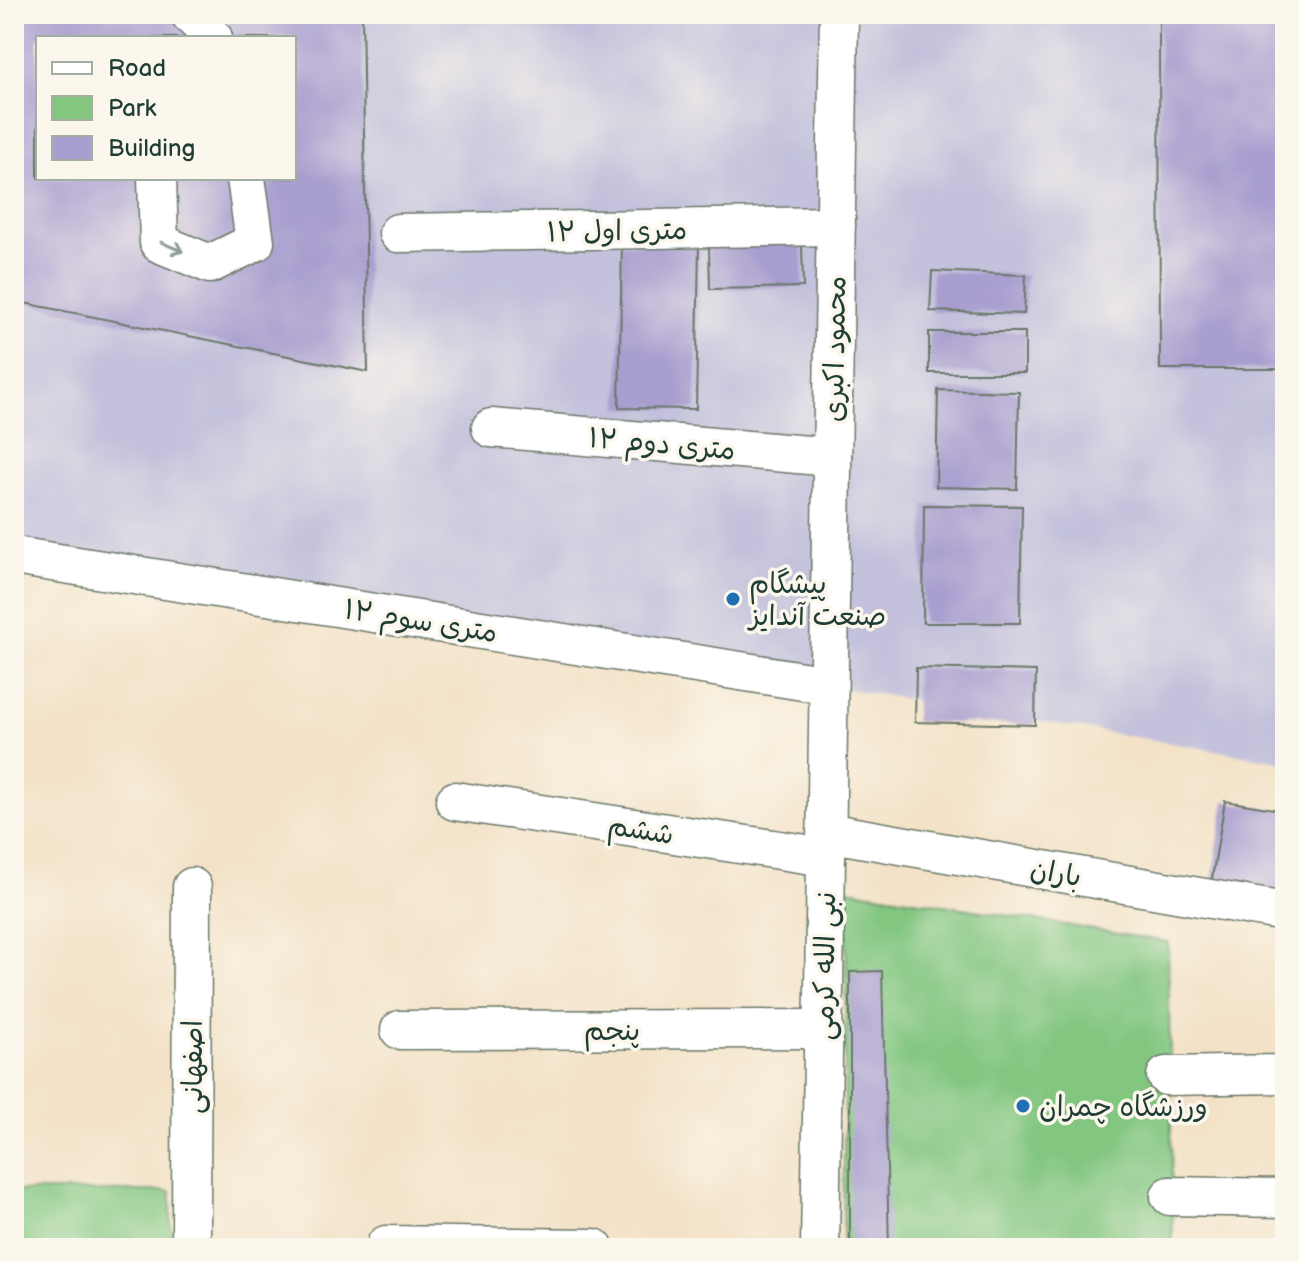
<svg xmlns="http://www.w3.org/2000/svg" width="1299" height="1262" viewBox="0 0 1299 1262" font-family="'Balsamiq Sans','Playpen Sans Arabic',sans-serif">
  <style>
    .industrial { fill: #c3c1db; fill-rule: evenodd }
    .green { fill: #82c680; stroke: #50825a; stroke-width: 2 }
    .building { fill: #a89ecf; fill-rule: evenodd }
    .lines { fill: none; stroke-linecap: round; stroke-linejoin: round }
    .minor-casing { stroke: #697767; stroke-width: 41 }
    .minor { stroke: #fff; stroke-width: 38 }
    .oneway { stroke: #8f9e9a }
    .poi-dot { fill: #1f6fb2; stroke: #fbf7ec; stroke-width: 3 }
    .labels { text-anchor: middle; stroke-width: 7; stroke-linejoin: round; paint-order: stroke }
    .street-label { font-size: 28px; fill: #1f3d34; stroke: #fbf7ec }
    .poi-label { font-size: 28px; fill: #1f3d34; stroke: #fbf7ec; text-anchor: start }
  </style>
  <rect width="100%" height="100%" fill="#fbf7ec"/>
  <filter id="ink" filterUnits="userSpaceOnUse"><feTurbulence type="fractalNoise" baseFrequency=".0125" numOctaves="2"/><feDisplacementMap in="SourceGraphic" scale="16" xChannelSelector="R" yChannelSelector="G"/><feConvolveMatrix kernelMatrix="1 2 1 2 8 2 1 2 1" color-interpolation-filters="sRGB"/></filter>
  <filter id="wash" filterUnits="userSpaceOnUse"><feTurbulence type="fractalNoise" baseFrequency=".006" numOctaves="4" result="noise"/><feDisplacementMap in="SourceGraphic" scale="32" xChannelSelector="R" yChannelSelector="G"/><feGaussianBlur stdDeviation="1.8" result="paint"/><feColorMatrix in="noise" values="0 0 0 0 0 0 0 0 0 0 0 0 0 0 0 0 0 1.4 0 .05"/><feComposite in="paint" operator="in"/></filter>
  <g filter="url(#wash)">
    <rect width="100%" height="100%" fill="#f3e2c7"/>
    <path class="industrial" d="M 14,14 L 1285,14 L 1285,762 L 14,550 ZM 38,38 L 294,38 L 294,178 L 38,178 Z"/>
    <g class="green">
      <polygon points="847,889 1168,942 1173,1248 843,1248"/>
      <rect x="14" y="1191" width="157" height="57"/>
    </g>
    <g id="blocks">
      <g class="building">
        <path d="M 14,14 L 362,14 L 368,372 L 14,301 ZM 38,38 L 294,38 L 294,178 L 38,178 Z"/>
        <polygon points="1159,14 1285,14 1285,369 1160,369"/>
        <polygon points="622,244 699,245 696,409 619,408"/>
        <polygon points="802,244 803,287 710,289 709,246"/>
        <polygon points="932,271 1026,275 1024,314 930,311"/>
        <rect x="929" y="332" width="96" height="41"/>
        <polygon points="938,390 1019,392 1017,489 936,487"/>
        <polygon points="924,505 1022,506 1020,623 923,623"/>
        <polygon points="916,668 1036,671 1035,725 915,722"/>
        <polygon points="1225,801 1285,811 1285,903 1210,890"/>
        <polygon points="882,971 889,1248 850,1248 850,972"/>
      </g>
    </g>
  </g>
  <g filter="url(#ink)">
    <use href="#blocks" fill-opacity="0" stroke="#697767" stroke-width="2"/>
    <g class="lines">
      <g class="minor-casing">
        <g id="minor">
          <polyline points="190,14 213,38"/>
          <polyline points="157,178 159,243 210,264 255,242 246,178"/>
          <polyline points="398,233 836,226"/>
          <polyline points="491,428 832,457"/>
          <polyline points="14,556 828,685"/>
          <polyline points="455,801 826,857"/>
          <polyline points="826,832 1285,912"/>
          <polyline points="400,1030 823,1029"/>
          <polyline points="1166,1076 1285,1074"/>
          <polyline points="1170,1196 1285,1198"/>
          <polyline points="386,1245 594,1248"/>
          <polyline points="191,1248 192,887"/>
          <polyline points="820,1248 839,14"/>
        </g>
      </g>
      <use href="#minor" class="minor"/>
    </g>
    <defs><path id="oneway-shaft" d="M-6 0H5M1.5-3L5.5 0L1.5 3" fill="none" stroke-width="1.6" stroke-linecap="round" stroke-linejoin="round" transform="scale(2)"/></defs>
    <use class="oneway" href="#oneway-shaft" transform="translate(172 247) rotate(24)"/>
  </g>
  <g class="poi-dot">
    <circle cx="733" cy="599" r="8"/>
    <circle cx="1023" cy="1106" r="8"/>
  </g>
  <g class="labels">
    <g class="street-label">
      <text transform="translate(617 230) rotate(-1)" y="10">۱۲ متری اول</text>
      <text transform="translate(834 349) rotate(-89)" y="10">محمود اکبری</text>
      <text transform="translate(662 443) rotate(5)" y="10">۱۲ متری دوم</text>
      <text transform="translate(421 620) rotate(9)" y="10">۱۲ متری سوم</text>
      <text transform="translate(641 829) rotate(9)" y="10">ششم</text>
      <text transform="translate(1056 872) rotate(10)" y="10">باران</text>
      <text transform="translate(824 966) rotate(-89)" y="10">نبی الله کرمی</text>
      <text x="612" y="1040">پنجم</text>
      <text transform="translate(192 1067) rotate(-90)" y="10">اصفهانی</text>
    </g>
    <g class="poi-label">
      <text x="749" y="593">پیشگام<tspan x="749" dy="32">صنعت آندایز</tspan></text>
      <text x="1039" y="1116">ورزشگاه چمران</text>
    </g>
  </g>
  <rect width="1299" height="1262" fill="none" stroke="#fbf7ec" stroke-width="48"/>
  <rect x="36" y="36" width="260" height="144" fill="#fbf7ec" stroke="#a3ada2" stroke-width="2"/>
  <rect x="52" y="62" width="40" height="12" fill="#ffffff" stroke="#a3ada2" stroke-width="2"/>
  <text x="108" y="76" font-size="24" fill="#1f3d34">Road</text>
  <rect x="52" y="96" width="40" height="24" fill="#82c680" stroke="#a3ada2" stroke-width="2"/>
  <text x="108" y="116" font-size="24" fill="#1f3d34">Park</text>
  <rect x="52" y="136" width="40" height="24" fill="#a89ecf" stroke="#a3ada2" stroke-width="2"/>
  <text x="108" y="156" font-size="24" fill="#1f3d34">Building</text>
</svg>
